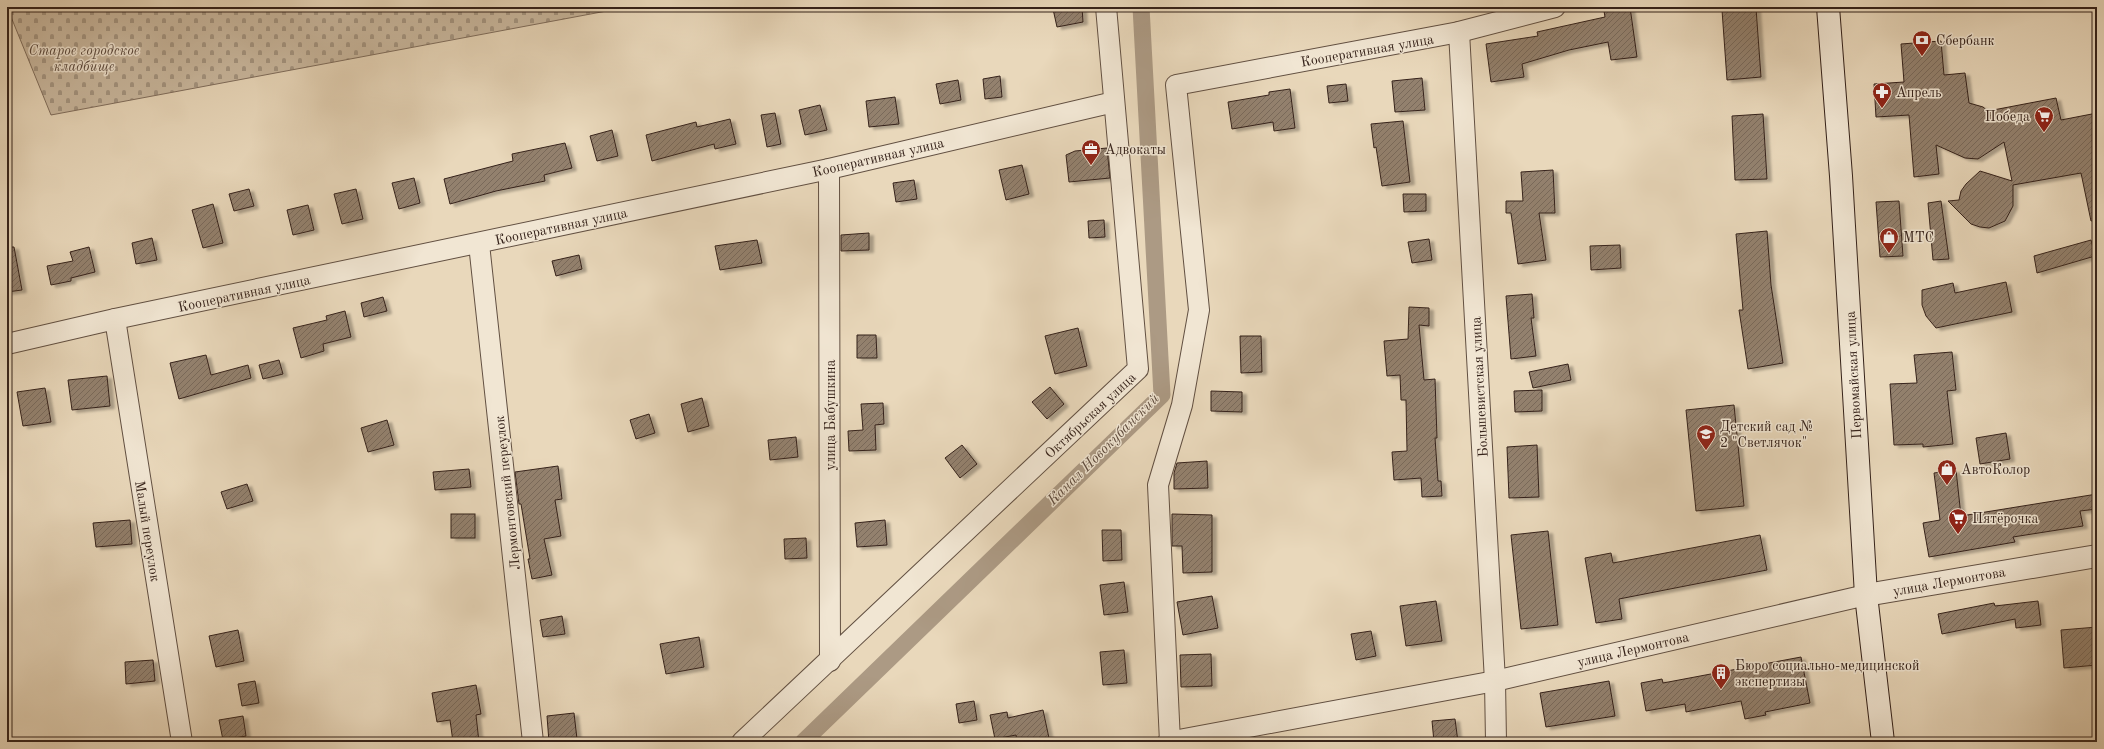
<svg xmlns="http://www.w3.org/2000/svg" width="2104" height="749" viewBox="0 0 2104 749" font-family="'Old Standard TT',serif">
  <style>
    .cemetery { fill: url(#cemetery-stones); stroke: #806e5d }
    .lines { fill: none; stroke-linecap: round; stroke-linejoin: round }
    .canal { stroke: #ac9a84; stroke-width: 17 }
    .building { fill: url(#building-hatch); stroke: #35221a; filter: url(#shadow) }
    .minor-casing { stroke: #625042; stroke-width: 22 }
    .tertiary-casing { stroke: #625042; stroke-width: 24 }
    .secondary-casing { stroke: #35221a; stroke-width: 24 }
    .minor { stroke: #f1e6d3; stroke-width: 20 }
    .tertiary { stroke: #f1e6d3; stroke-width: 22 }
    .secondary { stroke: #f1e6d3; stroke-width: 22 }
    .labels { text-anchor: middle; stroke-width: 3; stroke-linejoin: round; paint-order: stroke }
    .poi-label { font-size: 14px; fill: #35221a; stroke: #f1e6d3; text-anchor: start }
    .park-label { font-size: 14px; font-style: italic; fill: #5a483c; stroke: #f1e6d3 }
    .street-label { font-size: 14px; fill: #35221a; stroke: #f1e6d3 }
    .water-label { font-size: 15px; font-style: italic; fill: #5f4c3f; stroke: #f1e6d3 }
  </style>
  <defs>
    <pattern id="cemetery-stones" width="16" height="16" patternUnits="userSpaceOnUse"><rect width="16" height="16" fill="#cab9a0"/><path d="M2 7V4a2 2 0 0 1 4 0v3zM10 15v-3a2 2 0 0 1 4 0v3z" fill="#a59682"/></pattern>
    <pattern id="building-hatch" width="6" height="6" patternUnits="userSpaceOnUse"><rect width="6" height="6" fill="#93816e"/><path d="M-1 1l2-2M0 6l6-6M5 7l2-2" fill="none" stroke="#79695a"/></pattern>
    <filter id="shadow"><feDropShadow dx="4.5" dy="2.5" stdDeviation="1" flood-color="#0004"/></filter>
  </defs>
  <rect width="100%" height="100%" fill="#e9d8bb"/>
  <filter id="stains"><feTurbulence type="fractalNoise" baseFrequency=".005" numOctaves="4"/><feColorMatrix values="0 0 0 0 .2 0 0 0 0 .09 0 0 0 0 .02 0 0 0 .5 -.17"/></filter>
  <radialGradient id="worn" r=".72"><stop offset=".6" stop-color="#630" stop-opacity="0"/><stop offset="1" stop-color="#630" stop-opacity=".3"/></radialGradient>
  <polygon class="cemetery" points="7,7 628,7 51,115"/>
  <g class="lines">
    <polyline class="canal" points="803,742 1162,395 1141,7"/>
  </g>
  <g class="building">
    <polygon points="1070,7 1082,7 1083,22 1057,27 1053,9"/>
    <polygon points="1630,7 1637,57 1611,60 1608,42 1569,50 1522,64 1524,77 1491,82 1486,44 1538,36 1537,32 1605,17 1604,11"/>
    <polygon points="1756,8 1761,77 1727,80 1722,10"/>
    <polygon points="1941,41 1944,75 1965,73 1969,103 1983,107 1988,111 2056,98 2061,120 2097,113 2097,220 2091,221 2081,173 2013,185 2013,206 2005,221 1989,228 1980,227 1971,224 1948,201 1959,200 1961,191 1966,184 1980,171 2012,181 2004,142 1978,159 1965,158 1936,145 1939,174 1914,177 1909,115 1876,117 1874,84 1904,82 1901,44"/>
    <polygon points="1000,76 1002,97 985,99 983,79"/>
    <polygon points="1422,78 1425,110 1395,112 1392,81"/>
    <polygon points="958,80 961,100 940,104 936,84"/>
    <polygon points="1346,84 1348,101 1329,103 1327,86"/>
    <polygon points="1290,89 1295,128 1274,131 1273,122 1232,129 1228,102 1269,95 1269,92"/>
    <polygon points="895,97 899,124 869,127 866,101"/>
    <polygon points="820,105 827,130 805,135 799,110"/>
    <polygon points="775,113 781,144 767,147 761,115"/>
    <polygon points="1763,114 1767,179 1735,180 1732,116"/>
    <polygon points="730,119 736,144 715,149 714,144 652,161 646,135 696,122 697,127"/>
    <polygon points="1403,121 1410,182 1382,186 1376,147 1374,148 1371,124"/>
    <polygon points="612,130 618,156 597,161 590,136"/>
    <polygon points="565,143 572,168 544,175 545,181 496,191 450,204 444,179 513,161 512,154"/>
    <polygon points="1107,148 1110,178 1069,182 1066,155 1075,151"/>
    <polygon points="1022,165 1029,194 1006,200 999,170"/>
    <polygon points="1553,170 1555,213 1539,213 1546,260 1518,264 1511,213 1506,213 1506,201 1523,201 1521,172"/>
    <polygon points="414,178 420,203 399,209 392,183"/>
    <polygon points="914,180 917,199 896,202 893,183"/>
    <polygon points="249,189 254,206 234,211 229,194"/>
    <polygon points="356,189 363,219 342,224 334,194"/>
    <polygon points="1403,194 1426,194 1426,211 1404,212"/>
    <polygon points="1899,201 1903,256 1880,257 1876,202"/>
    <polygon points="1941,201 1949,259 1933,260 1928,203"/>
    <polygon points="213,204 223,243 203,248 192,210"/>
    <polygon points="308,205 314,230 293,235 287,210"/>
    <polygon points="1104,220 1105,237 1089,238 1088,221"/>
    <polygon points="1767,231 1771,285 1783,363 1748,369 1739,310 1743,310 1736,234"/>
    <polygon points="869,233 869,250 841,251 841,235"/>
    <polygon points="152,238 157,260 136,264 132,243"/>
    <polygon points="1429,239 1432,260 1412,263 1408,242"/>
    <polygon points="757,240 762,263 720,270 715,246"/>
    <polygon points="2091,240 2095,256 2037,273 2034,256"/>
    <polygon points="1620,245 1621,268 1591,270 1590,246"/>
    <polygon points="7,247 14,247 22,290 7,292"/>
    <polygon points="89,247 95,272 71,278 71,281 51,285 47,266 73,261 70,252"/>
    <polygon points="579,255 582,269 556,276 552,261"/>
    <polygon points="2006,282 2012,312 1936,328 1926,316 1922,305 1922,290 1953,283 1955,293"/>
    <polygon points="1532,294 1534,318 1531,318 1536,356 1511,359 1506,296"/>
    <polygon points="383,297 387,311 364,317 361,303"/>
    <polygon points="1409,307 1429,308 1429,326 1419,325 1424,380 1435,379 1437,438 1435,438 1438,481 1441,481 1442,496 1422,497 1421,478 1394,480 1392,452 1407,451 1406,400 1401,400 1400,375 1387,376 1384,341 1408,339"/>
    <polygon points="345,311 351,337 323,344 324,351 301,358 293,328 327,320 326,316"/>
    <polygon points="1078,328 1087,366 1055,374 1045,336"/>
    <polygon points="857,335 876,335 877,358 857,358"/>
    <polygon points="1240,336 1261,336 1262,372 1241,373"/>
    <polygon points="1952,352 1956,390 1947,391 1953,444 1923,447 1923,444 1894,445 1890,384 1917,383 1914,355"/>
    <polygon points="206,355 211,375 248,365 251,378 179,399 170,363"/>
    <polygon points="279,360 283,374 263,379 259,365"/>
    <polygon points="1568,364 1571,380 1533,388 1529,372"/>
    <polygon points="107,376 110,406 72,410 68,380"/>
    <polygon points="1050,387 1064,404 1047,419 1032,402"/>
    <polygon points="45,388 51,422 23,426 17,392"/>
    <polygon points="1542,390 1542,411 1515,412 1514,391"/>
    <polygon points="1211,391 1242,392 1242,412 1211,411"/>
    <polygon points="702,398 709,426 688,432 681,404"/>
    <polygon points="883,403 884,424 875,425 876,450 849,451 848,431 863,430 861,404"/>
    <polygon points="1734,405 1744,506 1696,511 1686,410"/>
    <polygon points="649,414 655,433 636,439 630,420"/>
    <polygon points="387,420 394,445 368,452 361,428"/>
    <polygon points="2006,433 2010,459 1980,464 1976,438"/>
    <polygon points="796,437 798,457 770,460 768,440"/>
    <polygon points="962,445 977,464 960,478 945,458"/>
    <polygon points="1537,445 1539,497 1509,498 1507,447"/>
    <polygon points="1207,461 1208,488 1174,489 1174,473 1177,463"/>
    <polygon points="558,466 562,499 555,500 561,536 544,539 552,575 532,579 528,559 530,559 521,504 519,504 515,472"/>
    <polygon points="469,469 471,487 435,490 433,472"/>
    <polygon points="1956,470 1961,516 2097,494 2097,509 2080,511 2083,526 2013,537 2015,542 1929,557 1923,523 1940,520 1934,473"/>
    <polygon points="247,484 253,501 227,509 221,492"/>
    <rect x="451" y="514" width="24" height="24"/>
    <polygon points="1172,514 1212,515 1212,572 1183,573 1182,546 1172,546"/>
    <polygon points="130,520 132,544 96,547 93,523"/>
    <polygon points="885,520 887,545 857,547 855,523"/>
    <polygon points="1102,530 1121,530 1122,560 1103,561"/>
    <polygon points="1548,531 1558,625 1521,629 1511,535"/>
    <polygon points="1760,535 1767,570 1619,599 1622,619 1596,623 1585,558 1611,553 1613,563"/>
    <polygon points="806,538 807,558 785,559 784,539"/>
    <polygon points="1124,582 1128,612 1104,615 1100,585"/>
    <polygon points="1212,596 1218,628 1183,635 1177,602"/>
    <polygon points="1436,601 1442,641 1406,646 1400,606"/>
    <polygon points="2038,601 2041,625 2016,628 2015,619 1942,634 1938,614 1994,603 1995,606"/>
    <polygon points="562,616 565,634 543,637 540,620"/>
    <polygon points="2097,627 2097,665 2064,668 2061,630"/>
    <polygon points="238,630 244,661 216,667 209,636"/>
    <polygon points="1371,631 1376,656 1356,660 1351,634"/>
    <polygon points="699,637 704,667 666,674 660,644"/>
    <polygon points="1124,650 1127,683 1103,685 1100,652"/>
    <polygon points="1211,654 1212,686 1181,687 1180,655"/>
    <polygon points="1801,657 1810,703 1765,712 1766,715 1745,719 1741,701 1686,712 1685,704 1646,711 1641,683 1662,679 1663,683"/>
    <polygon points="153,660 155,681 126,684 125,662"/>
    <polygon points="255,681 259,703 242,706 238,684"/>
    <polygon points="1609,681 1615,716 1546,727 1540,693"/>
    <polygon points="476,685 481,714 476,715 479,742 453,742 450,720 437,722 432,693"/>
    <polygon points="974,701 977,720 959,723 956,704"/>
    <polygon points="1043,710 1049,738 1033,742 1017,742 1016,735 995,739 990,715 1007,712 1008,718"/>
    <polygon points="574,713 577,739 549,742 547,716"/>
    <polygon points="243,716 246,736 223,740 219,720"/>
    <polygon points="1455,719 1458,742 1434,742 1432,721"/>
  </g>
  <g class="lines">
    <g class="minor-casing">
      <g id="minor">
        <polyline points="1459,32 1495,681 1496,742"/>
        <polyline points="829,169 830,661"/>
        <polyline points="479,244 533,742"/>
        <polyline points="115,319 182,742"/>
        <polyline points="7,344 115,319 829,169 1114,102"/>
        <polyline points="742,742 1138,369 1106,7"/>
        <polyline points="1168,742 1495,681 1866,595"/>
        <polyline points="1170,742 1158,485 1182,405 1199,310 1176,85 1459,32 1555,7"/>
      </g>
    </g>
    <g class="tertiary-casing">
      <polyline id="tertiary" points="1866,595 2097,556"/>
    </g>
    <g class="secondary-casing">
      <polyline id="secondary" points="1828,7 1841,176 1866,595 1883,742"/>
    </g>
    <use href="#minor" class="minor"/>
    <use href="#tertiary" class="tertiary"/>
    <use href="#secondary" class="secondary"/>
  </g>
  <defs>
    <g id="bank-pin" transform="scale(1)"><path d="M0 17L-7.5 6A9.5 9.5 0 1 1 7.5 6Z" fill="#8f2418" stroke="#f1e6d3"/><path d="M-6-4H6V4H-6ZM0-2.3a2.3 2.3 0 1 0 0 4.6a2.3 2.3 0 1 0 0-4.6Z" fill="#fff"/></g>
    <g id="pharmacy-pin" transform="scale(1)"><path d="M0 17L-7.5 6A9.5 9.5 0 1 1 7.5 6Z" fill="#8f2418" stroke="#f1e6d3"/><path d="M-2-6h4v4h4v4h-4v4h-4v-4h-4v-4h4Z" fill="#fff"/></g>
    <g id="supermarket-pin" transform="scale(1)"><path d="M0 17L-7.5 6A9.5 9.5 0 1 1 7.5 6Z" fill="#8f2418" stroke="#f1e6d3"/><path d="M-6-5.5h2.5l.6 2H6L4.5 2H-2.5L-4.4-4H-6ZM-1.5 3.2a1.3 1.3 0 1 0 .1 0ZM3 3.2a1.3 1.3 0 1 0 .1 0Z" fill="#fff"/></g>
    <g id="office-pin" transform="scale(1)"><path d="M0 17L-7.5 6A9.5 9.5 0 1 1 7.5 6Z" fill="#8f2418" stroke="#f1e6d3"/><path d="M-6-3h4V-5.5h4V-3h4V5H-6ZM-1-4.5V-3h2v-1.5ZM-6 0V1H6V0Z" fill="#fff"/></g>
    <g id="shop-pin" transform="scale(1)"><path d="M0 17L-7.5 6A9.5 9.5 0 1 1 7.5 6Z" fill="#8f2418" stroke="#f1e6d3"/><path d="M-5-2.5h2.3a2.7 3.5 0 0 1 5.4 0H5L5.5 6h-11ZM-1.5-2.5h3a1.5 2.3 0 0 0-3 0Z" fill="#fff"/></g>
    <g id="school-pin" transform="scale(1)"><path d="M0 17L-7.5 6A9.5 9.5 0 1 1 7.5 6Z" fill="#8f2418" stroke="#f1e6d3"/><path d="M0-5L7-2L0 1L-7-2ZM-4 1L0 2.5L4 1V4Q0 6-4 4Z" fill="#fff"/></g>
    <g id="building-pin" transform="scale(1)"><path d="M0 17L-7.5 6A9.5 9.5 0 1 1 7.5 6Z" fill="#8f2418" stroke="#f1e6d3"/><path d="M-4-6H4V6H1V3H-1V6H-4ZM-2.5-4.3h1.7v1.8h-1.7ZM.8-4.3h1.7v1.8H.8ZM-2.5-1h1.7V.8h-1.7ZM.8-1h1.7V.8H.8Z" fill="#fff"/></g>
  </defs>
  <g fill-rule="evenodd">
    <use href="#bank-pin" x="1922" y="40"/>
    <use href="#pharmacy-pin" x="1882" y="92"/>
    <use href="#supermarket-pin" x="2044" y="116"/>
    <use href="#office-pin" x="1091" y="149"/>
    <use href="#shop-pin" x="1889" y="237"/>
    <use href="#school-pin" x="1706" y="434"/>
    <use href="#shop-pin" x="1947" y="469"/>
    <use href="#supermarket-pin" x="1958" y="518"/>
    <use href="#building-pin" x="1721" y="673"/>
  </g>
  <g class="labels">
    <g class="poi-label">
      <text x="1936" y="45">Сбербанк</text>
      <text x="1896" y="97">Апрель</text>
      <text x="2030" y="121" text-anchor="end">Победа</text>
      <text x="1105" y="154">Адвокаты</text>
      <text x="1903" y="242">МТС</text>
      <text x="1720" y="431">Детский сад №<tspan x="1720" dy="16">2 "Светлячок"</tspan></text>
      <text x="1961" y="474">АвтоКолор</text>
      <text x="1972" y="523">Пятёрочка</text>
      <text x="1735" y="670">Бюро социально-медицинской<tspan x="1735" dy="16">экспертизы</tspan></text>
    </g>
    <g class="park-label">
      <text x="84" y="55">Старое городское<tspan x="84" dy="16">кладбище</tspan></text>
    </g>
    <g class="street-label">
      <text transform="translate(1367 50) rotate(-10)" y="5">Кооперативная улица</text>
      <text transform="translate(878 157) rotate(-13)" y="5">Кооперативная улица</text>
      <text transform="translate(561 226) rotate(-12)" y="5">Кооперативная улица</text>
      <text transform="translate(244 293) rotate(-12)" y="5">Кооперативная улица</text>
      <text transform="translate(1853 375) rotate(-93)" y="5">Первомайская улица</text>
      <text transform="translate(1479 387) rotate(-93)" y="5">Большевистская улица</text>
      <text transform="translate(830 415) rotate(-90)" y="5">улица Бабушкина</text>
      <text transform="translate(1090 415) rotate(-43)" y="5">Октябрьская улица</text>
      <text transform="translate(507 493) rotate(-96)" y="5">Лермонтовский переулок</text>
      <text transform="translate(148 531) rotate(81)" y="5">Малый переулок</text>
      <text transform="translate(1949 581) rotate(-10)" y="5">улица Лермонтова</text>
      <text transform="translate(1633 649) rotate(-13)" y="5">улица Лермонтова</text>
    </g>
    <g class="water-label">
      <text transform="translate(1103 449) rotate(-45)" y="5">Канал Новокубанский</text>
    </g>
  </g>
  <rect width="2104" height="749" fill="none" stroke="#e9d8bb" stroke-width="24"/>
  <rect x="8" y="8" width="2088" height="733" fill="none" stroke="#35221a" stroke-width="2"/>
  <rect x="12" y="12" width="2080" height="725" fill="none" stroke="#35221a"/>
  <rect width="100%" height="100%" filter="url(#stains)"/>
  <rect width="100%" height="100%" fill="url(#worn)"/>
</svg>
